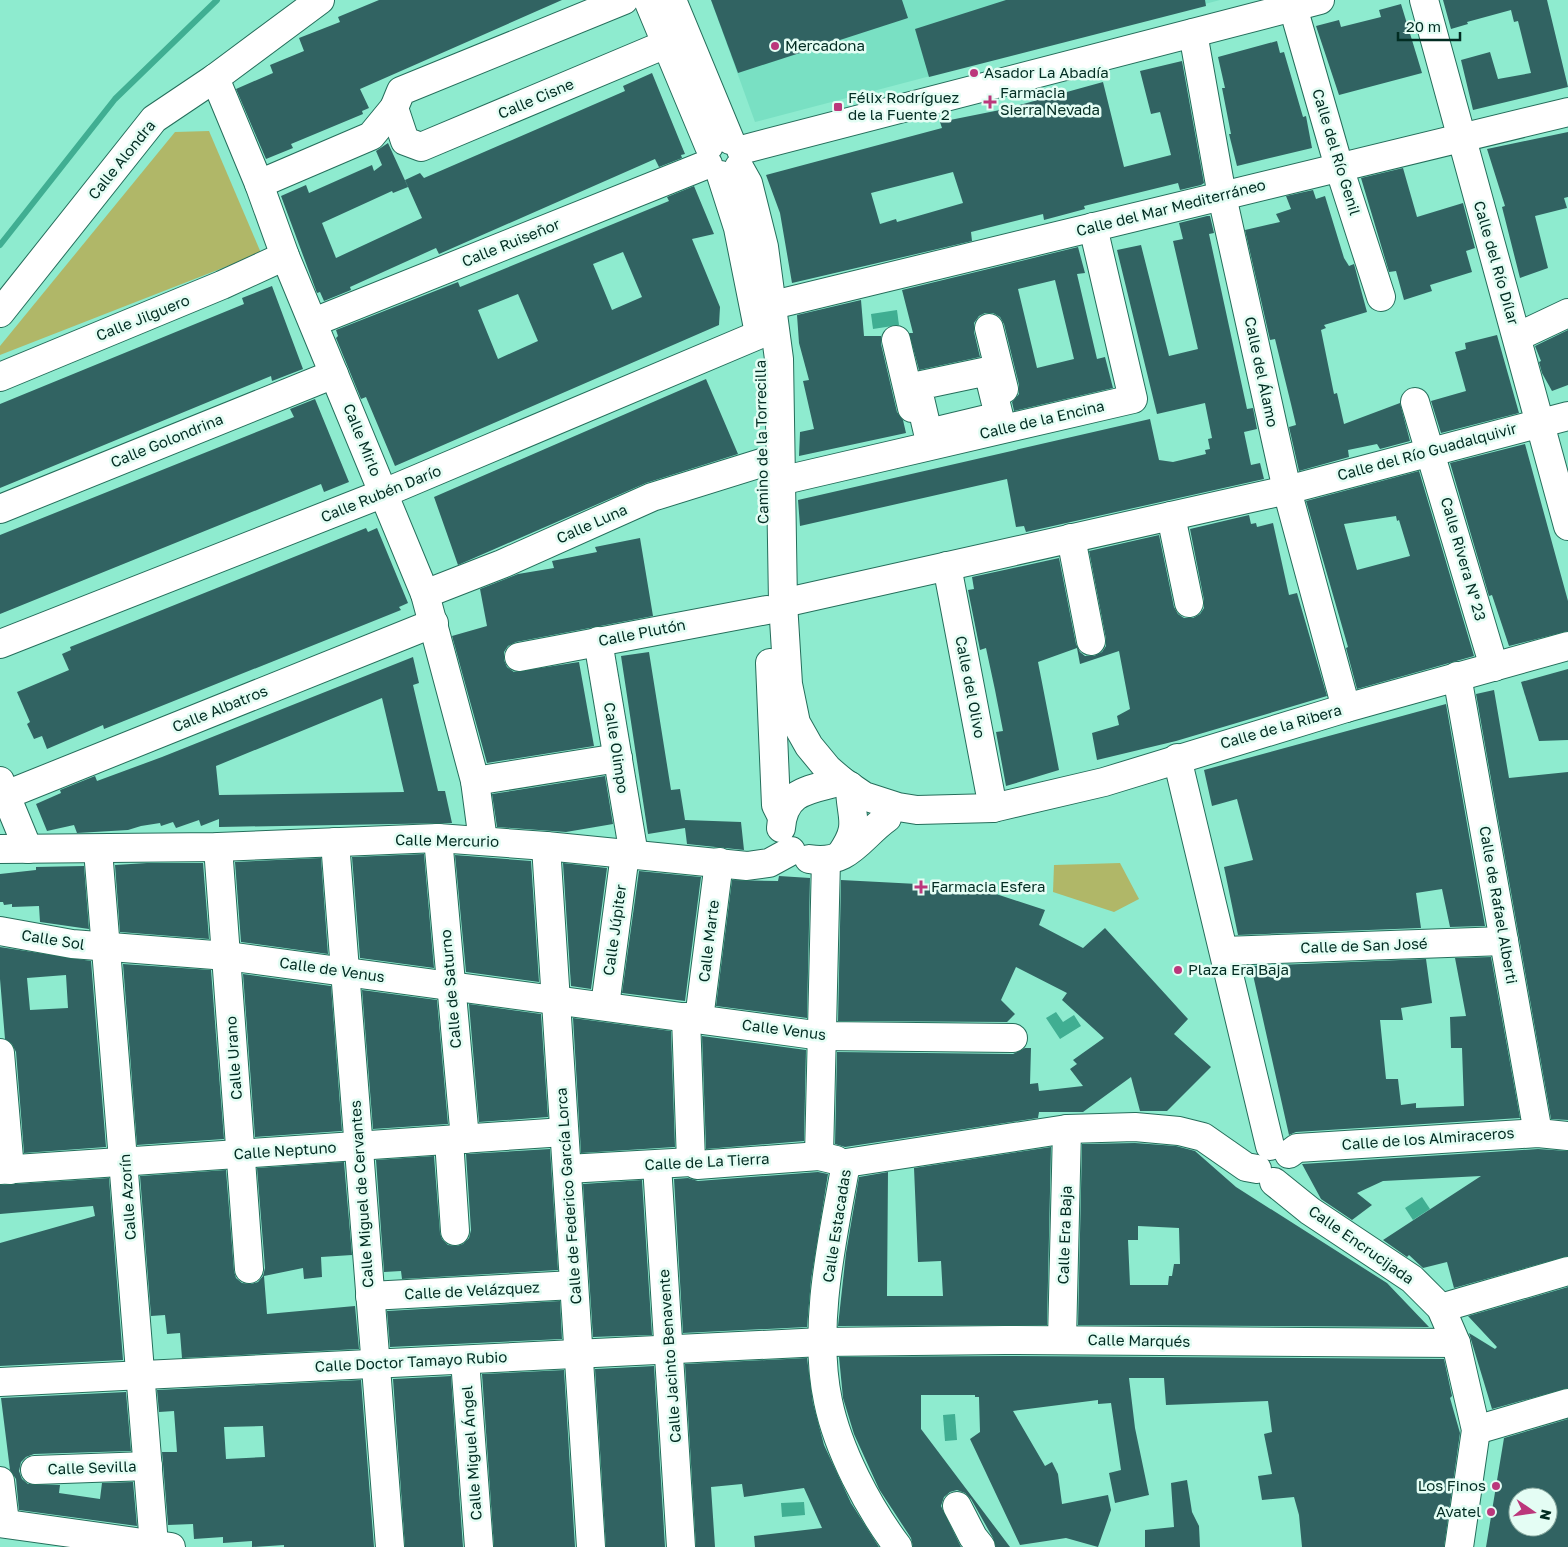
<svg xmlns="http://www.w3.org/2000/svg" width="1568" height="1547" viewBox="0 0 1568 1547" font-family="'Golos Text',sans-serif">
  <style>
    .built { fill: #79e0c3 }
    .green { fill: #b0b768 }
    .water { fill: #40ae92 }
    .lines { fill: none; stroke-linecap: round; stroke-linejoin: round }
    .stream { stroke: #40ae92; stroke-width: 6 }
    .building { fill: #316362; fill-rule: evenodd }
    .minor-casing { stroke: #256e5b; stroke-width: 30 }
    .minor { stroke: #fff; stroke-width: 28 }
    .poi-dot { fill: #bb377b; stroke: #e4fdf4; stroke-width: 2 }
    .labels { text-anchor: middle; stroke-width: 5; stroke-linejoin: round; paint-order: stroke }
    .poi-label { font-size: 15px; fill: #022c22; stroke: #e4fdf4; text-anchor: start }
    .street-label { font-size: 15px; fill: #022c22; stroke: #e4fdf4 }
  </style>
  <rect width="100%" height="100%" fill="#8eebcf"/>
  <polygon class="built" points="711,0 1220,0 755,122"/>
  <g class="green">
    <polygon points="209,131 261,253 0,355 0,346 175,132"/>
    <polygon points="1120,863 1139,899 1114,912 1053,892 1054,865"/>
  </g>
  <g class="water">
    <polygon points="897,310 899,325 873,329 871,314"/>
    <polygon points="1056,1012 1063,1022 1074,1015 1081,1026 1060,1039 1046,1018"/>
    <polygon points="1422,1197 1430,1209 1413,1220 1405,1208"/>
    <polygon points="955,1414 957,1440 945,1441 943,1415"/>
    <polygon points="804,1502 805,1515 782,1517 781,1503"/>
  </g>
  <g class="lines">
    <polyline class="stream" points="0,245 115,99 217,0"/>
  </g>
  <g class="building">
    <polygon points="379,0 562,0 360,89 369,108 362,111 363,114 291,144 293,148 266,159 236,89 273,73 270,65 304,51 299,38 340,22 338,17"/>
    <polygon points="711,0 902,0 908,18 738,73"/>
    <polygon points="1006,0 1205,0 1206,6 929,77 915,29"/>
    <polygon points="1443,0 1547,0 1568,87 1473,110 1461,60 1490,52 1498,79 1531,73 1518,21 1514,22 1511,10 1467,22 1468,24 1451,29"/>
    <polygon points="1401,4 1422,73 1339,95 1316,26 1339,20 1341,27 1381,17 1379,10"/>
    <polygon points="1277,41 1280,53 1284,52 1303,117 1306,116 1312,148 1237,166 1229,134 1231,134 1222,88 1225,88 1218,57"/>
    <path d="M 1182,61 L 1204,183 L 1201,185 L 1180,190 L 1178,183 L 1084,206 L 1085,209 L 1044,220 L 1043,214 L 971,232 L 972,241 L 792,283 L 780,213 L 766,175 L 942,128 L 940,122 L 1005,109 L 1103,82 L 1124,167 L 1171,155 L 1160,112 L 1151,114 L 1140,71 ZM 953,172 L 963,203 L 897,222 L 896,219 L 880,224 L 871,193 Z"/>
    <polygon points="652,73 685,154 681,155 682,158 659,167 655,159 439,254 436,248 350,287 351,290 324,301 320,292 317,293 281,196 306,185 309,193 372,165 374,171 382,165 376,151 388,143 408,187 393,193 392,191 322,223 336,258 422,218 405,180 420,173 424,178 625,91 623,86"/>
    <polygon points="1568,132 1568,197 1564,198 1567,208 1535,216 1548,268 1520,278 1502,207 1505,206 1487,149"/>
    <polygon points="1403,168 1417,217 1463,203 1475,248 1466,251 1472,272 1430,285 1432,291 1404,300 1396,271 1389,272 1361,178"/>
    <path d="M 694,186 L 714,234 L 692,239 L 720,307 L 719,325 L 395,466 L 366,397 L 361,399 L 336,338 L 338,336 L 336,330 L 458,282 L 460,287 L 669,201 L 667,197 ZM 623,252 L 642,297 L 612,310 L 593,264 ZM 518,294 L 538,341 L 498,359 L 478,310 Z"/>
    <polygon points="1313,190 1316,199 1325,196 1344,258 1349,266 1354,264 1367,312 1324,325 1326,328 1321,330 1334,394 1337,393 1344,424 1400,403 1410,441 1380,449 1377,444 1348,450 1349,457 1299,471 1289,427 1296,425 1291,404 1275,339 1270,340 1245,230 1280,222 1276,214 1291,209 1286,196"/>
    <polygon points="1207,216 1210,216 1214,233 1209,234 1247,409 1253,408 1257,429 1244,432 1251,465 1260,463 1264,479 1026,532 1024,526 1016,527 1007,479 800,526 798,500 1150,419 1159,460 1173,462 1206,454 1205,450 1210,449 1208,439 1212,438 1205,403 1157,414 1117,250 1141,245 1169,356 1198,349 1173,241 1183,239 1179,223"/>
    <path d="M 1078,247 L 1085,273 L 1077,274 L 1097,359 L 1105,357 L 1113,388 L 1014,411 L 1012,402 L 1019,394 L 1019,385 L 1004,324 L 1000,317 L 993,313 L 985,313 L 979,316 L 974,323 L 974,332 L 980,357 L 919,370 L 909,333 L 913,333 L 902,290 ZM 1055,280 L 1074,359 L 1037,368 L 1018,289 Z"/>
    <polygon points="272,286 303,369 272,381 271,376 0,488 0,404 244,304 242,298"/>
    <polygon points="861,300 864,336 881,336 881,344 897,412 903,420 906,433 799,456 800,432 814,429 803,381 809,380 799,343 797,315"/>
    <polygon points="1568,330 1568,385 1552,391 1542,373 1539,362 1541,361 1535,346"/>
    <polygon points="1497,335 1519,413 1441,433 1431,401 1466,391 1455,352 1466,349 1465,343"/>
    <polygon points="706,379 738,454 646,483 458,565 434,497"/>
    <polygon points="315,399 349,482 324,492 321,484 0,614 0,535 294,417 290,409"/>
    <polygon points="1525,444 1568,601 1568,631 1509,646 1492,595 1489,596 1450,463"/>
    <path d="M 1419,471 L 1474,656 L 1357,689 L 1346,648 L 1348,647 L 1306,501 ZM 1396,516 L 1397,521 L 1399,520 L 1410,556 L 1357,570 L 1344,524 Z"/>
    <polygon points="1249,515 1251,524 1256,523 1257,527 1273,523 1289,595 1297,593 1327,696 1176,741 1097,760 1092,733 1119,725 1117,716 1130,709 1119,651 1080,664 1077,648 1038,662 1059,770 1006,786 996,732 1003,731 995,690 986,648 980,650 968,590 974,589 972,577 1059,558 1076,644 1080,652 1085,656 1094,656 1102,652 1106,646 1106,639 1089,551 1159,535 1174,607 1178,614 1184,618 1193,618 1200,614 1204,608 1204,600 1190,529"/>
    <polygon points="366,528 368,532 377,528 408,603 399,607 401,610 104,729 103,725 47,749 42,736 34,739 27,724 30,722 17,692 69,670 62,654 71,650 70,647"/>
    <polygon points="640,538 653,616 516,642 508,646 504,652 504,660 507,667 514,672 579,662 594,746 487,763 452,636 487,626 480,589 518,574 554,568 552,561 597,552 595,547"/>
    <polygon points="649,652 671,790 680,789 685,820 741,822 744,850 687,844 685,828 648,834 621,656"/>
    <path d="M 413,657 L 419,683 L 413,685 L 421,719 L 438,791 L 445,791 L 452,823 L 219,827 L 219,819 L 201,826 L 199,820 L 176,828 L 173,822 L 161,826 L 160,823 L 141,826 L 128,830 L 77,833 L 74,825 L 47,831 L 36,804 L 61,793 L 60,790 L 95,776 L 97,781 L 162,757 ZM 382,698 L 404,792 L 219,795 L 216,766 Z"/>
    <polygon points="1568,669 1568,740 1539,741 1521,682"/>
    <polygon points="1494,690 1509,778 1568,772 1568,1120 1551,1119 1476,694"/>
    <polygon points="1446,704 1485,926 1450,927 1442,889 1416,893 1421,928 1238,935 1224,867 1253,860 1237,799 1212,806 1204,770"/>
    <polygon points="605,776 613,824 566,832 497,827 492,794"/>
    <polygon points="424,854 434,968 360,958 352,857"/>
    <polygon points="455,855 531,861 539,982 466,972"/>
    <polygon points="321,858 328,954 241,942 235,862"/>
    <polygon points="147,863 203,863 209,939 120,932 115,865"/>
    <polygon points="563,863 607,868 591,989 571,986"/>
    <polygon points="84,866 89,929 40,922 39,906 12,907 12,904 4,905 3,902 0,902 0,874 36,870 36,867"/>
    <polygon points="639,871 701,877 685,1001 622,993"/>
    <polygon points="779,876 810,878 807,1018 716,1006 732,880 778,881"/>
    <polygon points="841,880 975,887 1045,910 1039,925 1083,948 1105,928 1188,1019 1174,1034 1211,1067 1167,1111 1140,1111 1131,1077 1083,1112 1039,1112 1038,1118 845,1147 835,1144 837,1052 1013,1054 1025,1048 1031,1048 1030,1084 1038,1083 1039,1091 1083,1086 1070,1069 1077,1064 1073,1060 1104,1038 1062,1000 1067,993 1016,967 1001,1000 1015,1014 1007,1022 838,1021"/>
    <path d="M 0,947 L 91,961 L 106,1147 L 24,1153 L 16,1052 L 12,1044 L 5,1039 L 0,979 ZM 66,975 L 68,1008 L 30,1010 L 27,978 Z"/>
    <polygon points="1491,957 1520,1118 1296,1132 1289,1135 1251,966 1426,959 1432,1003 1401,1008 1403,1020 1380,1020 1386,1079 1398,1079 1401,1105 1416,1103 1416,1108 1464,1106 1462,1048 1451,1048 1450,1017 1466,1016 1455,958"/>
    <polygon points="123,964 211,970 224,1139 137,1145"/>
    <polygon points="243,974 331,986 342,1131 255,1137"/>
    <polygon points="362,990 437,1000 448,1124 373,1129"/>
    <polygon points="469,1004 541,1014 548,1117 479,1122"/>
    <polygon points="573,1018 671,1031 675,1147 581,1153"/>
    <polygon points="702,1036 806,1050 804,1141 706,1149"/>
    <path d="M 1135,1143 L 1176,1146 L 1195,1151 L 1236,1187 L 1387,1283 L 1429,1327 L 1078,1325 L 1082,1144 ZM 1138,1226 L 1179,1228 L 1180,1264 L 1174,1264 L 1172,1276 L 1169,1276 L 1168,1285 L 1130,1285 L 1128,1240 L 1138,1240 Z"/>
    <polygon points="1051,1147 1047,1325 838,1326 846,1253 859,1177 888,1172 887,1296 943,1296 941,1261 918,1262 914,1168"/>
    <polygon points="550,1149 558,1270 402,1279 401,1271 384,1272 376,1160 434,1156 440,1233 442,1239 448,1245 457,1246 463,1244 469,1238 471,1230 466,1154"/>
    <polygon points="1538,1149 1568,1151 1568,1256 1454,1288 1447,1262 1423,1268 1409,1255 1407,1257 1383,1240 1481,1176 1383,1181 1357,1193 1372,1205 1352,1220 1321,1199 1302,1164"/>
    <polygon points="344,1162 352,1255 321,1257 322,1277 304,1279 303,1268 264,1276 267,1314 355,1306 359,1349 182,1358 180,1333 167,1334 165,1315 151,1316 140,1176 226,1170 234,1271 236,1278 242,1283 251,1284 258,1282 263,1276 265,1268 257,1168"/>
    <polygon points="818,1172 828,1174 811,1280 807,1327 683,1333 674,1179 688,1178 698,1181"/>
    <polygon points="109,1178 123,1360 0,1366 0,1243 95,1216 93,1206 0,1214 0,1185"/>
    <polygon points="642,1180 652,1335 593,1337 583,1184"/>
    <polygon points="1568,1287 1568,1388 1492,1409 1469,1333 1495,1349 1497,1347 1468,1316"/>
    <polygon points="560,1301 562,1339 390,1347 387,1311"/>
    <polygon points="1005,1356 1444,1359 1452,1396 1450,1398 1460,1433 1444,1547 1302,1547 1299,1515 1294,1497 1262,1500 1258,1476 1272,1474 1264,1434 1272,1432 1268,1401 1166,1405 1164,1378 1129,1378 1135,1428 1149,1495 1115,1503 1109,1473 1121,1470 1111,1403 1098,1404 1098,1400 1013,1411 1045,1466 1052,1462 1058,1474 1062,1504 1108,1495 1111,1510 1098,1547 1066,1538 1020,1545 970,1439 980,1432 979,1397 975,1397 975,1395 921,1395 921,1429 1010,1547 996,1547 993,1538 971,1499 965,1493 957,1490 950,1492 944,1497 941,1506 961,1547 913,1547 911,1538 879,1489 854,1434 843,1398 839,1357"/>
    <polygon points="807,1358 813,1403 824,1445 851,1503 879,1547 755,1547 754,1536 822,1528 804,1488 744,1497 742,1484 711,1487 715,1547 696,1547 685,1364"/>
    <polygon points="654,1366 665,1547 606,1547 595,1369"/>
    <polygon points="564,1370 575,1547 494,1547 482,1374"/>
    <polygon points="451,1376 463,1547 405,1547 393,1379"/>
    <path d="M 361,1380 L 374,1547 L 284,1547 L 284,1545 L 252,1547 L 252,1541 L 223,1543 L 223,1537 L 194,1539 L 193,1524 L 168,1525 L 162,1452 L 177,1452 L 174,1411 L 159,1412 L 157,1390 ZM 263,1426 L 265,1457 L 226,1459 L 224,1427 Z"/>
    <polygon points="126,1392 131,1451 34,1454 26,1457 21,1462 19,1471 22,1479 28,1484 60,1485 59,1493 100,1499 102,1483 133,1482 137,1526 19,1510 16,1479 10,1470 1,1398"/>
    <path d="M 1568,1419 L 1568,1547 L 1486,1547 L 1504,1438 ZM 1518,1497 L 1548,1497 L 1548,1527 L 1518,1527 Z"/>
    <polygon points="1187,1480 1192,1512 1199,1526 1200,1547 1145,1547 1145,1530 1174,1527 1171,1483"/>
  </g>
  <g class="lines">
    <g class="minor-casing">
      <g id="minor">
        <polyline points="624,0 401,91 394,108 405,141 421,147 666,44"/>
        <polyline points="648,0 709,146"/>
        <polyline points="672,0 730,140"/>
        <polyline points="1424,0 1568,526"/>
        <polyline points="1293,7 1339,167 1381,297"/>
        <polyline points="1193,33 1222,196 1287,490 1346,708"/>
        <polyline points="215,78 259,184 285,256 425,594 475,781 483,841"/>
        <polyline points="741,150 1320,0"/>
        <polyline points="739,167 748,183 764,247 779,359 783,603 788,684 796,723 809,746 828,769 842,781 864,796 898,807 917,810 993,808 1104,782 1346,708 1568,646"/>
        <polyline points="721,175 738,228 757,323"/>
        <polyline points="259,184 371,136 394,108"/>
        <polyline points="773,305 1568,112"/>
        <polyline points="0,313 154,119 215,78 320,0"/>
        <polyline points="314,322 708,164"/>
        <polyline points="989,328 1004,389"/>
        <polyline points="1517,337 1568,313"/>
        <polyline points="896,340 912,408"/>
        <polygon points="988,371 999,416 928,433 917,386"/>
        <polyline points="0,377 222,285 285,256"/>
        <polyline points="1415,402 1494,667"/>
        <polyline points="780,481 1133,399 1093,227"/>
        <polyline points="0,509 334,374"/>
        <polyline points="1171,516 1189,603"/>
        <polyline points="1071,538 1091,641"/>
        <polyline points="947,566 993,808"/>
        <polyline points="425,594 502,564 652,497 761,463"/>
        <polyline points="783,603 1287,490 1568,416"/>
        <polyline points="598,641 634,855"/>
        <polyline points="0,644 384,493 758,335"/>
        <polyline points="519,657 767,610"/>
        <polyline points="770,663 776,805 782,817"/>
        <polyline points="1457,676 1538,1133"/>
        <polyline points="1177,758 1270,1146"/>
        <polyline points="0,781 28,849"/>
        <polyline points="475,781 618,758"/>
        <polyline points="6,795 434,623"/>
        <path d="M 781,828 C 784,789 811,790 842,781"/>
        <polyline points="438,838 465,1139"/>
        <polyline points="335,842 390,1547"/>
        <polyline points="546,846 591,1547"/>
        <polyline points="218,847 249,1269"/>
        <polyline points="0,849 218,847 438,838 546,846 747,866 769,863 791,851"/>
        <polyline points="98,850 154,1545"/>
        <path d="M 841,854 C 862,824 850,818 850,786"/>
        <path d="M 809,859 C 849,866 860,837 887,818"/>
        <polyline points="0,931 72,944 227,956 822,1036 1013,1038"/>
        <polyline points="1224,951 1504,941"/>
        <polyline points="605,1006 625,854"/>
        <polyline points="686,1017 691,1162"/>
        <polyline points="699,1019 719,862"/>
        <polyline points="0,1053 10,1170"/>
        <polyline points="449,1140 455,1231"/>
        <polyline points="1289,1154 1297,1148 1538,1133 1568,1136"/>
        <polyline points="819,1156 826,860"/>
        <polyline points="657,1165 681,1547"/>
        <polyline points="567,1169 691,1162 697,1165 819,1156 836,1160"/>
        <polyline points="0,1170 564,1132"/>
        <polyline points="1274,1182 1310,1211 1412,1279 1441,1308 1456,1343 1476,1430 1459,1547"/>
        <polyline points="370,1296 574,1285"/>
        <polyline points="1441,1308 1568,1271"/>
        <polyline points="1062,1340 1067,1129"/>
        <polyline points="465,1360 479,1547"/>
        <polyline points="0,1382 822,1342 1005,1340 1456,1343"/>
        <polyline points="1476,1430 1568,1403"/>
        <polyline points="35,1470 148,1466"/>
        <polyline points="0,1481 5,1523"/>
        <polyline points="957,1506 973,1537 981,1547"/>
        <polyline points="0,1523 171,1547"/>
        <path d="M 898,1547 C 868,1507 838,1450 828,1401 C 812,1326 833,1237 846,1163 L 1067,1129 L 1135,1127 L 1179,1131 L 1203,1137 L 1246,1167 L 1257,1169"/>
      </g>
    </g>
    <use href="#minor" class="minor"/>
  </g>
  <g class="poi-dot">
    <circle cx="775" cy="46" r="5"/>
    <circle cx="974" cy="73" r="5"/>
    <path d="M987.5 94.5h5v5h5v5h-5v5h-5v-5h-5v-5h5z"/>
    <rect x="833" y="102" width="10" height="10" rx="2.5"/>
    <path d="M918.5 879.5h5v5h5v5h-5v5h-5v-5h-5v-5h5z"/>
    <circle cx="1178" cy="970" r="5"/>
    <circle cx="1496" cy="1486" r="5"/>
    <circle cx="1491" cy="1512" r="5"/>
  </g>
  <g class="labels">
    <g class="poi-label">
      <text x="785" y="51">Mercadona</text>
      <text x="984" y="78">Asador La Abadía</text>
      <text x="1000" y="98">Farmacia<tspan x="1000" dy="17">Sierra Nevada</tspan></text>
      <text x="848" y="103">Félix Rodríguez<tspan x="848" dy="17">de la Fuente 2</tspan></text>
      <text x="931" y="892">Farmacia Esfera</text>
      <text x="1188" y="975">Plaza Era Baja</text>
      <text x="1486" y="1491" text-anchor="end">Los Finos</text>
      <text x="1481" y="1517" text-anchor="end">Avatel</text>
    </g>
    <g class="street-label">
      <text transform="translate(536 99) rotate(-23)" y="5">Calle Cisne</text>
      <text transform="translate(1336 152) rotate(73)" y="5">Calle del Río Genil</text>
      <text transform="translate(122 160) rotate(-51)" y="5">Calle Alondra</text>
      <text transform="translate(1171 208) rotate(-14)" y="5">Calle del Mar Mediterráneo</text>
      <text transform="translate(511 243) rotate(-22)" y="5">Calle Ruiseñor</text>
      <text transform="translate(1496 263) rotate(74)" y="5">Calle del Río Dílar</text>
      <text transform="translate(143 318) rotate(-22)" y="5">Calle Jilguero</text>
      <text transform="translate(1261 372) rotate(78)" y="5">Calle del Álamo</text>
      <text transform="translate(1042 420) rotate(-13)" y="5">Calle de la Encina</text>
      <text transform="translate(362 440) rotate(68)" y="5">Calle Mirlo</text>
      <text transform="translate(167 441) rotate(-22)" y="5">Calle Golondrina</text>
      <text transform="translate(762 442) rotate(-91)" y="5">Camino de la Torrecilla</text>
      <text transform="translate(1427 452) rotate(-15)" y="5">Calle del Río Guadalquivir</text>
      <text transform="translate(381 494) rotate(-22)" y="5">Calle Rubén Darío</text>
      <text transform="translate(592 524) rotate(-24)" y="5">Calle Luna</text>
      <text transform="translate(1463 559) rotate(74)" y="5">Calle Rivera Nº 23</text>
      <text transform="translate(642 633) rotate(-11)" y="5">Calle Plutón</text>
      <text transform="translate(970 687) rotate(79)" y="5">Calle del Olivo</text>
      <text transform="translate(220 709) rotate(-22)" y="5">Calle Albatros</text>
      <text transform="translate(1281 727) rotate(-16)" y="5">Calle de la Ribera</text>
      <text transform="translate(616 748) rotate(81)" y="5">Calle Olimpo</text>
      <text transform="translate(447 841) rotate(1)" y="5">Calle Mercurio</text>
      <text transform="translate(1498 905) rotate(80)" y="5">Calle de Rafael Alberti</text>
      <text transform="translate(615 930) rotate(-82)" y="5">Calle Júpiter</text>
      <text transform="translate(53 940) rotate(9)" y="5">Calle Sol</text>
      <text transform="translate(709 941) rotate(-83)" y="5">Calle Marte</text>
      <text transform="translate(1364 946) rotate(-2)" y="5">Calle de San José</text>
      <text transform="translate(332 970) rotate(8)" y="5">Calle de Venus</text>
      <text transform="translate(451 989) rotate(-95)" y="5">Calle de Saturno</text>
      <text transform="translate(784 1030) rotate(7)" y="5">Calle Venus</text>
      <text transform="translate(234 1058) rotate(-94)" y="5">Calle Urano</text>
      <text transform="translate(1428 1139) rotate(-4)" y="5">Calle de los Almiraceros</text>
      <text transform="translate(285 1151) rotate(-4)" y="5">Calle Neptuno</text>
      <text transform="translate(707 1162) rotate(-3)" y="5">Calle de La Tierra</text>
      <text transform="translate(362 1194) rotate(-94)" y="5">Calle Miguel de Cervantes</text>
      <text transform="translate(569 1196) rotate(-94)" y="5">Calle de Federico García Lorca</text>
      <text transform="translate(128 1197) rotate(-94)" y="5">Calle Azorín</text>
      <text transform="translate(837 1226) rotate(-81)" y="5">Calle Estacadas</text>
      <text transform="translate(1065 1235) rotate(-88)" y="5">Calle Era Baja</text>
      <text transform="translate(1361 1245) rotate(35)" y="5">Calle Encrucijada</text>
      <text transform="translate(472 1291) rotate(-3)" y="5">Calle de Velázquez</text>
      <text transform="translate(1139 1341) rotate(1)" y="5">Calle Marqués</text>
      <text transform="translate(670 1356) rotate(-94)" y="5">Calle Jacinto Benavente</text>
      <text transform="translate(411 1362) rotate(-3)" y="5">Calle Doctor Tamayo Rubio</text>
      <text transform="translate(472 1453) rotate(-94)" y="5">Calle Miguel Ángel</text>
      <text transform="translate(92 1468) rotate(-2)" y="5">Calle Sevilla</text>
    </g>
  </g>
  <g transform="translate(1533 1512) rotate(103)"><circle r="24" fill="#e4fdf4" stroke="#8aa9a0"/>
  <path d="M0-4L9 19L0 12L-9 19Z" fill="#bb377b"/>
  <text y="-8" font-size="14" font-weight="bold" text-anchor="middle" fill="#022c22">N</text>
  </g>
  <path d="M1398 32v8h62v-8" fill="none" stroke="#022c22" stroke-width="2.5"/>
  <text x="1406" y="32" font-size="15" fill="#022c22" stroke="#e4fdf4" stroke-width="4" paint-order="stroke">20 m</text>
</svg>
